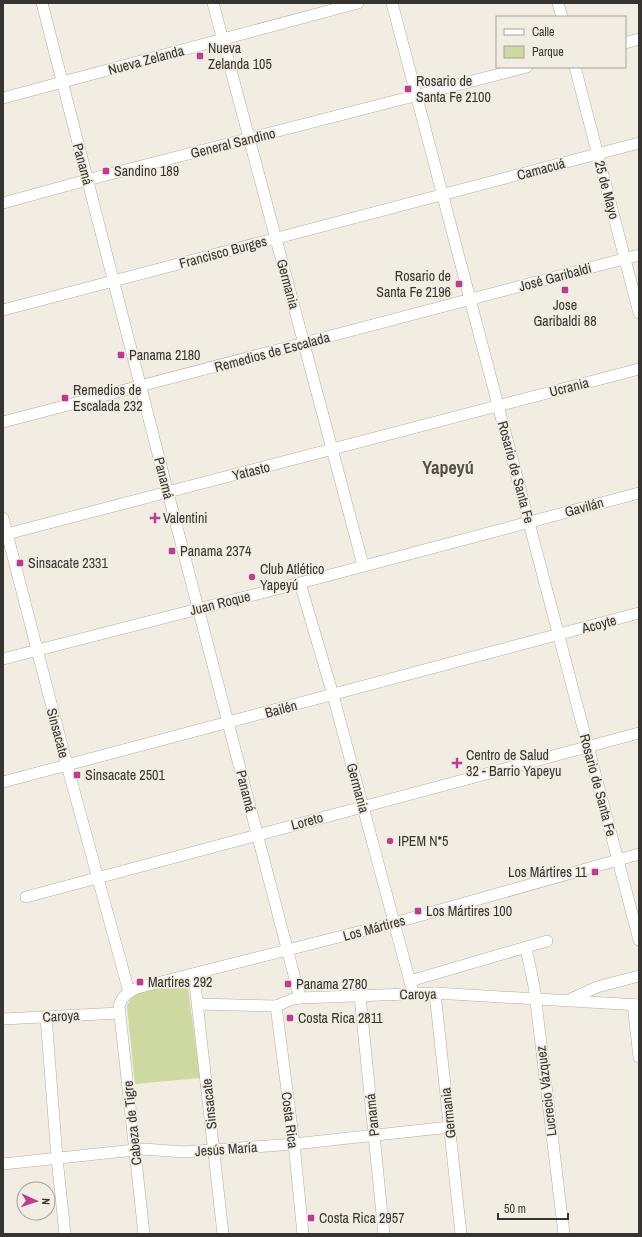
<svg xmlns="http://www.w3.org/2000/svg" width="642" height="1237" viewBox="0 0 642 1237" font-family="'Archivo Narrow',sans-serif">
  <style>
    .green { fill: #ced9a1 }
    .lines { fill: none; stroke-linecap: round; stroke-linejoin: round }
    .minor-casing { stroke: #b2ada3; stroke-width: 12 }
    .minor { stroke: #fff; stroke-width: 11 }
    .poi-dot { fill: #b83e92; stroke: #f2ede3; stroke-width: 1.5 }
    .labels { text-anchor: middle; stroke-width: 3.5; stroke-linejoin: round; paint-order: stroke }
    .poi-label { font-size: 14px; fill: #363430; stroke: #f2ede3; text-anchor: start }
    .street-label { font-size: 14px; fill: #363430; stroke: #f2ede3 }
    .district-label { font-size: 18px; font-weight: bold; fill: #545047; stroke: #f2ede3 }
  </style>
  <rect width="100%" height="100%" fill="#f2ede3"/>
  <polygon class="green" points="187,981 200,1078 135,1084 127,1006 130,1000 137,993"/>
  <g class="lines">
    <g class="minor-casing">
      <g id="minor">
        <polyline points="42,3 168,493 300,998"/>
        <polyline points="213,3 363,565"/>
        <polyline points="392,3 639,940"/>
        <polyline points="558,3 562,17"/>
        <polyline points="625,43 639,39"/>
        <polyline points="575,67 639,313"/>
        <polyline points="3,98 358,3"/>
        <polyline points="3,203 87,180 527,67"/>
        <polyline points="3,310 639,143"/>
        <polyline points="3,422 639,255"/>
        <polyline points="3,518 67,765 129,992"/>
        <polyline points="3,535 639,369"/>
        <polyline points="300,583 333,695 413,993"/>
        <polyline points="3,659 300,583 639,493"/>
        <polyline points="3,782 639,613"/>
        <polyline points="26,897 639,733"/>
        <polyline points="526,948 534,986 564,1234"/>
        <polyline points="194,975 223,1234"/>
        <polyline points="410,981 547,941"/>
        <polyline points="435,993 461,1234"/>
        <polyline points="360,996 384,1234"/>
        <polyline points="569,1000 597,987 639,976"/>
        <polyline points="198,1004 276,1006 293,999 300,998 435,993 639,1005"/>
        <polyline points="633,1004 639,1057"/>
        <polyline points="276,1006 294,1144 303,1234"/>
        <polyline points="46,1017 57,1158 65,1234"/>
        <polyline points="3,1019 119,1013"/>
        <polyline points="3,1164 144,1149 184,1152 294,1144 450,1127"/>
        <path d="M 144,1234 L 119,1006 C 122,996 128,992 137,988 L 394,923 L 639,854"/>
      </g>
    </g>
    <use href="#minor" class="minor"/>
  </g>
  <g class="poi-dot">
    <rect x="196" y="52" width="8" height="8" rx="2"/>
    <rect x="404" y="85" width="8" height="8" rx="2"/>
    <rect x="102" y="167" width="8" height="8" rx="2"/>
    <rect x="455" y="280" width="8" height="8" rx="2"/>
    <rect x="561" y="286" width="8" height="8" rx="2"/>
    <rect x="117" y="351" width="8" height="8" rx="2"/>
    <rect x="61" y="394" width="8" height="8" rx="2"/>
    <path d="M153 512h4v4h4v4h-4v4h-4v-4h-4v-4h4z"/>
    <rect x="168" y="547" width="8" height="8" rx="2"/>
    <rect x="16" y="559" width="8" height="8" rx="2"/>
    <circle cx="252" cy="577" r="4"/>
    <path d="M455 757h4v4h4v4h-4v4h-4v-4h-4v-4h4z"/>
    <rect x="73" y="771" width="8" height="8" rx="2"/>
    <circle cx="390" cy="841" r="4"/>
    <rect x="591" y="868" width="8" height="8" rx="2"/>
    <rect x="414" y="907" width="8" height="8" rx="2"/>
    <rect x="136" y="978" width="8" height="8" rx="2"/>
    <rect x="284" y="980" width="8" height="8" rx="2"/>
    <rect x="286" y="1014" width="8" height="8" rx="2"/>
    <rect x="307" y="1214" width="8" height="8" rx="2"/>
  </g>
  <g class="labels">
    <g class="poi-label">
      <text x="208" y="53">Nueva<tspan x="208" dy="16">Zelanda 105</tspan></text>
      <text x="416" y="86">Rosario de<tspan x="416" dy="16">Santa Fe 2100</tspan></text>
      <text x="114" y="176">Sandino 189</text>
      <text x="451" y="281" text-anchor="end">Rosario de<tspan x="451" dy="16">Santa Fe 2196</tspan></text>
      <text x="565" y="310" text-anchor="middle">Jose<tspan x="565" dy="16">Garibaldi 88</tspan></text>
      <text x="129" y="360">Panama 2180</text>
      <text x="73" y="395">Remedios de<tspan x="73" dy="16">Escalada 232</tspan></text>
      <text x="163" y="523">Valentini</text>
      <text x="180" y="556">Panama 2374</text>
      <text x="28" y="568">Sinsacate 2331</text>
      <text x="260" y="574">Club Atlético<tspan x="260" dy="16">Yapeyú</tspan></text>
      <text x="466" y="760">Centro de Salud<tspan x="466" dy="16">32 - Barrio Yapeyu</tspan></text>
      <text x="85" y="780">Sinsacate 2501</text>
      <text x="398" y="846">IPEM N*5</text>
      <text x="587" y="877" text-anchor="end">Los Mártires 11</text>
      <text x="426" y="916">Los Mártires 100</text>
      <text x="148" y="987">Martires 292</text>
      <text x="296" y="989">Panama 2780</text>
      <text x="298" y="1023">Costa Rica 2811</text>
      <text x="319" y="1223">Costa Rica 2957</text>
    </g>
    <g class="street-label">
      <text transform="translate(146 60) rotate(-15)" y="5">Nueva Zelanda</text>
      <text transform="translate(233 143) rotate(-14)" y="5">General Sandino</text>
      <text transform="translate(83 164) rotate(75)" y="5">Panamá</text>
      <text transform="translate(541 169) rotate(-15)" y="5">Camacuá</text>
      <text transform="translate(607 190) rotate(75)" y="5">25 de Mayo</text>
      <text transform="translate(223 252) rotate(-15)" y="5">Francisco Burges</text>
      <text transform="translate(555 277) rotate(-15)" y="5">José Garibaldi</text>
      <text transform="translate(288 284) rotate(75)" y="5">Germania</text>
      <text transform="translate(272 352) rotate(-15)" y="5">Remedios de Escalada</text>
      <text transform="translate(569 387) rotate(-14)" y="5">Ucrania</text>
      <text transform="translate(251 471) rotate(-14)" y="5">Yatasto</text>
      <text transform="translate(516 472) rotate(75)" y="5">Rosario de Santa Fe</text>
      <text transform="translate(164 478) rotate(76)" y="5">Panamá</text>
      <text transform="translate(584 507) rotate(-15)" y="5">Gavilán</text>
      <text transform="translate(220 603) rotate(-14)" y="5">Juan Roque</text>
      <text transform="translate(599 624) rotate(-15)" y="5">Acoyte</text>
      <text transform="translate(281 709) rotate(-15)" y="5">Bailén</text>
      <text transform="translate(58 733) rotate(75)" y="5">Sinsacate</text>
      <text transform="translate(598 785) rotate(75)" y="5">Rosario de Santa Fe</text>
      <text transform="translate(358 788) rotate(75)" y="5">Germania</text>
      <text transform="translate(246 791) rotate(76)" y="5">Panamá</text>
      <text transform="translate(307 821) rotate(-15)" y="5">Loreto</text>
      <text transform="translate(374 928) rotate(-15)" y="5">Los Mártires</text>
      <text transform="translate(418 994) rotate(-1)" y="5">Caroya</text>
      <text transform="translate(61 1016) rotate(-3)" y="5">Caroya</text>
      <text transform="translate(546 1091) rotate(-97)" y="5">Lucrecio Vázquez</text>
      <text transform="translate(209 1104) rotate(-96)" y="5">Sinsacate</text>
      <text transform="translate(448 1113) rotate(-96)" y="5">Germania</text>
      <text transform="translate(372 1115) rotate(-96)" y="5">Panamá</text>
      <text transform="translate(290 1120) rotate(83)" y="5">Costa Rica</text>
      <text transform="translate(132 1123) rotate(-96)" y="5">Cabeza de Tigre</text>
      <text transform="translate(226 1149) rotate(-4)" y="5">Jesús María</text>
    </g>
    <g class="district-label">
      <text x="448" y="474">Yapeyú</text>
    </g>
  </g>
  <rect width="642" height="1237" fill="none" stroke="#363430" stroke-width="8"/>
  <rect x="496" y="16" width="130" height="52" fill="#f2ede3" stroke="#a7a39b"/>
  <rect x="504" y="29" width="20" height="6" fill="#ffffff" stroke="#a7a39b"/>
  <text x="532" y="36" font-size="12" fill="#363430">Calle</text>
  <rect x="504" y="46" width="20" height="12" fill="#ced9a1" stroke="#a7a39b"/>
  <text x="532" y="56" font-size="12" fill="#363430">Parque</text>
  <g transform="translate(36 1201) rotate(93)"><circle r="19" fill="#f2ede3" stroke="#a7a39b"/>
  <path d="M0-3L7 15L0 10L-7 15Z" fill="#b83e92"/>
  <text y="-6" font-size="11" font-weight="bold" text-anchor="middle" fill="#363430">N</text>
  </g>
  <path d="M498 1213v6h70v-6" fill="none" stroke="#363430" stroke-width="2"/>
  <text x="504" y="1213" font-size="12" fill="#363430" stroke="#f2ede3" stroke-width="3" paint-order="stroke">50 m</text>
</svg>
